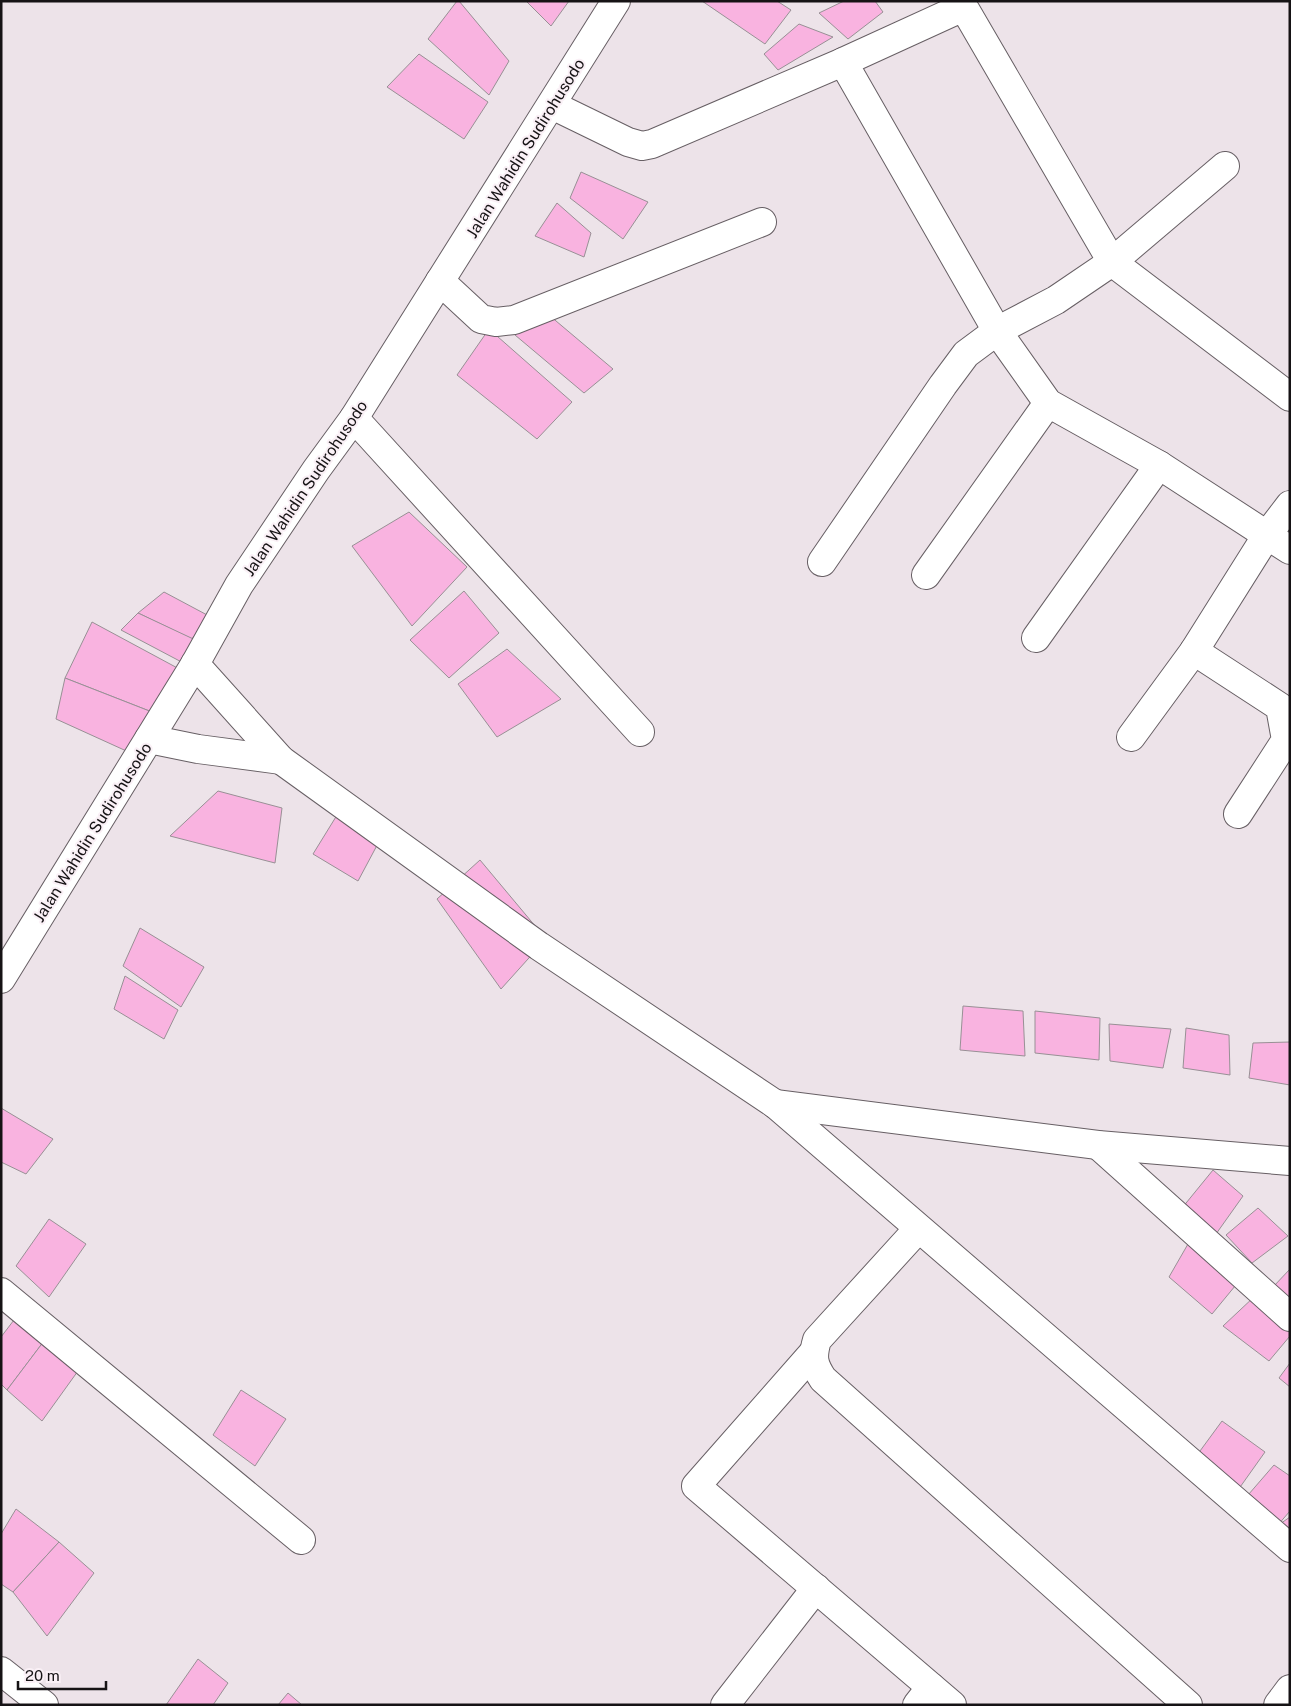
<svg xmlns="http://www.w3.org/2000/svg" width="1291" height="1706" viewBox="0 0 1291 1706" font-family="'Public Sans',sans-serif">
  <style>
    .building { fill: #f9b3e0; stroke: #989095 }
    .lines { fill: none; stroke-linecap: round; stroke-linejoin: round }
    .street-casing { stroke: #675f64; stroke-width: 30 }
    .highway-casing { stroke: #675f64; stroke-width: 30 }
    .street { stroke: #fff; stroke-width: 28 }
    .highway { stroke: #fff; stroke-width: 28 }
    .labels { text-anchor: middle; stroke-width: 4; stroke-linejoin: round; paint-order: stroke }
    .street-label { font-size: 16px; fill: #161315; stroke: #faf0f6 }
  </style>
  <rect width="100%" height="100%" fill="#ede3e9"/>
  <g class="building">
    <polygon points="457,1 459,1 509,61 489,95 428,39"/>
    <polygon points="526,1 569,1 551,26"/>
    <polygon points="702,1 777,1 791,10 765,44"/>
    <polygon points="844,1 875,1 883,12 848,39 819,13"/>
    <polygon points="799,24 833,37 778,70 764,54"/>
    <polygon points="419,54 488,102 464,139 387,87"/>
    <polygon points="581,172 648,202 623,239 570,198"/>
    <polygon points="557,203 591,233 584,257 535,236"/>
    <polygon points="543,310 613,369 584,393 515,335"/>
    <polygon points="489,329 572,402 537,439 457,375"/>
    <polygon points="409,512 467,567 412,626 352,546"/>
    <polygon points="464,591 499,633 449,678 410,640"/>
    <polygon points="164,592 209,616 192,639 138,613"/>
    <polygon points="138,613 204,644 191,667 121,630"/>
    <polygon points="92,622 183,671 152,712 65,678"/>
    <polygon points="507,649 561,699 497,737 458,684"/>
    <polygon points="65,678 152,712 133,754 56,719"/>
    <polygon points="218,791 282,808 275,863 170,836"/>
    <polygon points="342,807 382,836 358,881 313,854"/>
    <polygon points="480,860 546,939 501,989 437,899"/>
    <polygon points="140,928 204,967 181,1007 123,966"/>
    <polygon points="125,976 178,1010 164,1039 114,1009"/>
    <polygon points="963,1006 1023,1011 1025,1056 960,1050"/>
    <polygon points="1035,1011 1100,1018 1099,1060 1035,1053"/>
    <polygon points="1109,1024 1171,1029 1163,1068 1110,1061"/>
    <polygon points="1186,1028 1229,1035 1230,1075 1183,1068"/>
    <polygon points="1290,1042 1290,1085 1249,1078 1253,1043"/>
    <polygon points="1,1108 53,1139 26,1174 1,1162"/>
    <polygon points="1213,1170 1243,1196 1216,1234 1182,1208"/>
    <polygon points="1258,1208 1288,1236 1252,1263 1226,1235"/>
    <polygon points="49,1219 86,1244 49,1297 16,1266"/>
    <polygon points="1188,1244 1240,1280 1212,1314 1169,1277"/>
    <polygon points="1290,1269 1290,1300 1273,1287"/>
    <polygon points="1255,1296 1290,1317 1290,1336 1269,1361 1223,1326"/>
    <polygon points="17,1316 47,1337 7,1390 1,1384 1,1337"/>
    <polygon points="47,1337 83,1364 42,1421 7,1390"/>
    <polygon points="1290,1363 1290,1387 1279,1378"/>
    <polygon points="241,1390 286,1419 255,1466 213,1435"/>
    <polygon points="1222,1421 1265,1452 1238,1490 1189,1466"/>
    <polygon points="1274,1465 1290,1476 1290,1511 1277,1526 1242,1502"/>
    <polygon points="16,1509 59,1542 13,1592 1,1584 1,1534"/>
    <polygon points="1290,1517 1290,1542 1277,1526"/>
    <polygon points="59,1542 94,1573 47,1636 13,1592"/>
    <polygon points="198,1659 228,1683 213,1705 166,1705"/>
    <polygon points="288,1693 302,1705 278,1705"/>
  </g>
  <g class="lines">
    <g class="street-casing">
      <g id="street">
        <polyline points="843,62 997,331 1048,403 1159,465 1290,550"/>
        <polyline points="552,105 628,142 642,146 652,144 843,62 959,9 966,11 1112,262 1290,397"/>
        <polyline points="440,281 481,319 496,322 514,320 762,222"/>
        <polyline points="354,418 640,732"/>
        <polyline points="822,562 943,385 966,354 997,331 1056,300 1112,262 1225,166"/>
        <polyline points="926,575 1048,403"/>
        <polyline points="1036,638 1159,465"/>
        <polyline points="1194,651 1280,707 1286,740 1238,814"/>
        <polyline points="195,664 281,760 539,946 775,1104 1290,1548"/>
        <polyline points="1131,737 1194,651 1267,535 1290,505"/>
        <polyline points="149,739 198,749 281,760"/>
        <polyline points="775,1104 1098,1145 1290,1161"/>
        <polyline points="1098,1145 1290,1317"/>
        <path d="M 918,1229 L 817,1340 C 812,1357 813,1364 823,1379 L 1188,1705"/>
        <polyline points="1,1292 301,1540"/>
        <polyline points="813,1353 696,1486 952,1705"/>
        <polyline points="1,1671 44,1705"/>
        <polyline points="725,1705 816,1588"/>
        <polyline points="917,1705 931,1687"/>
        <polyline points="1278,1705 1290,1689"/>
      </g>
    </g>
    <g class="highway-casing">
      <polyline id="highway" points="1,979 195,664 239,585 316,470 354,418 616,1"/>
    </g>
    <use href="#street" class="street"/>
    <use href="#highway" class="highway"/>
  </g>
  <g class="labels">
    <g class="street-label">
      <text transform="translate(525 148) rotate(-58)" y="6">Jalan Wahidin Sudirohusodo</text>
      <text transform="translate(305 488) rotate(-56)" y="6">Jalan Wahidin Sudirohusodo</text>
      <text transform="translate(92 832) rotate(-58)" y="6">Jalan Wahidin Sudirohusodo</text>
    </g>
  </g>
  <rect width="1291" height="1706" fill="none" stroke="#161315" stroke-width="5"/>
  <path d="M18 1681v8h88v-8" fill="none" stroke="#161315" stroke-width="2.5"/>
  <text x="25" y="1681" font-size="15" fill="#161315" stroke="#faf0f6" stroke-width="4" paint-order="stroke">20 m</text>
</svg>
